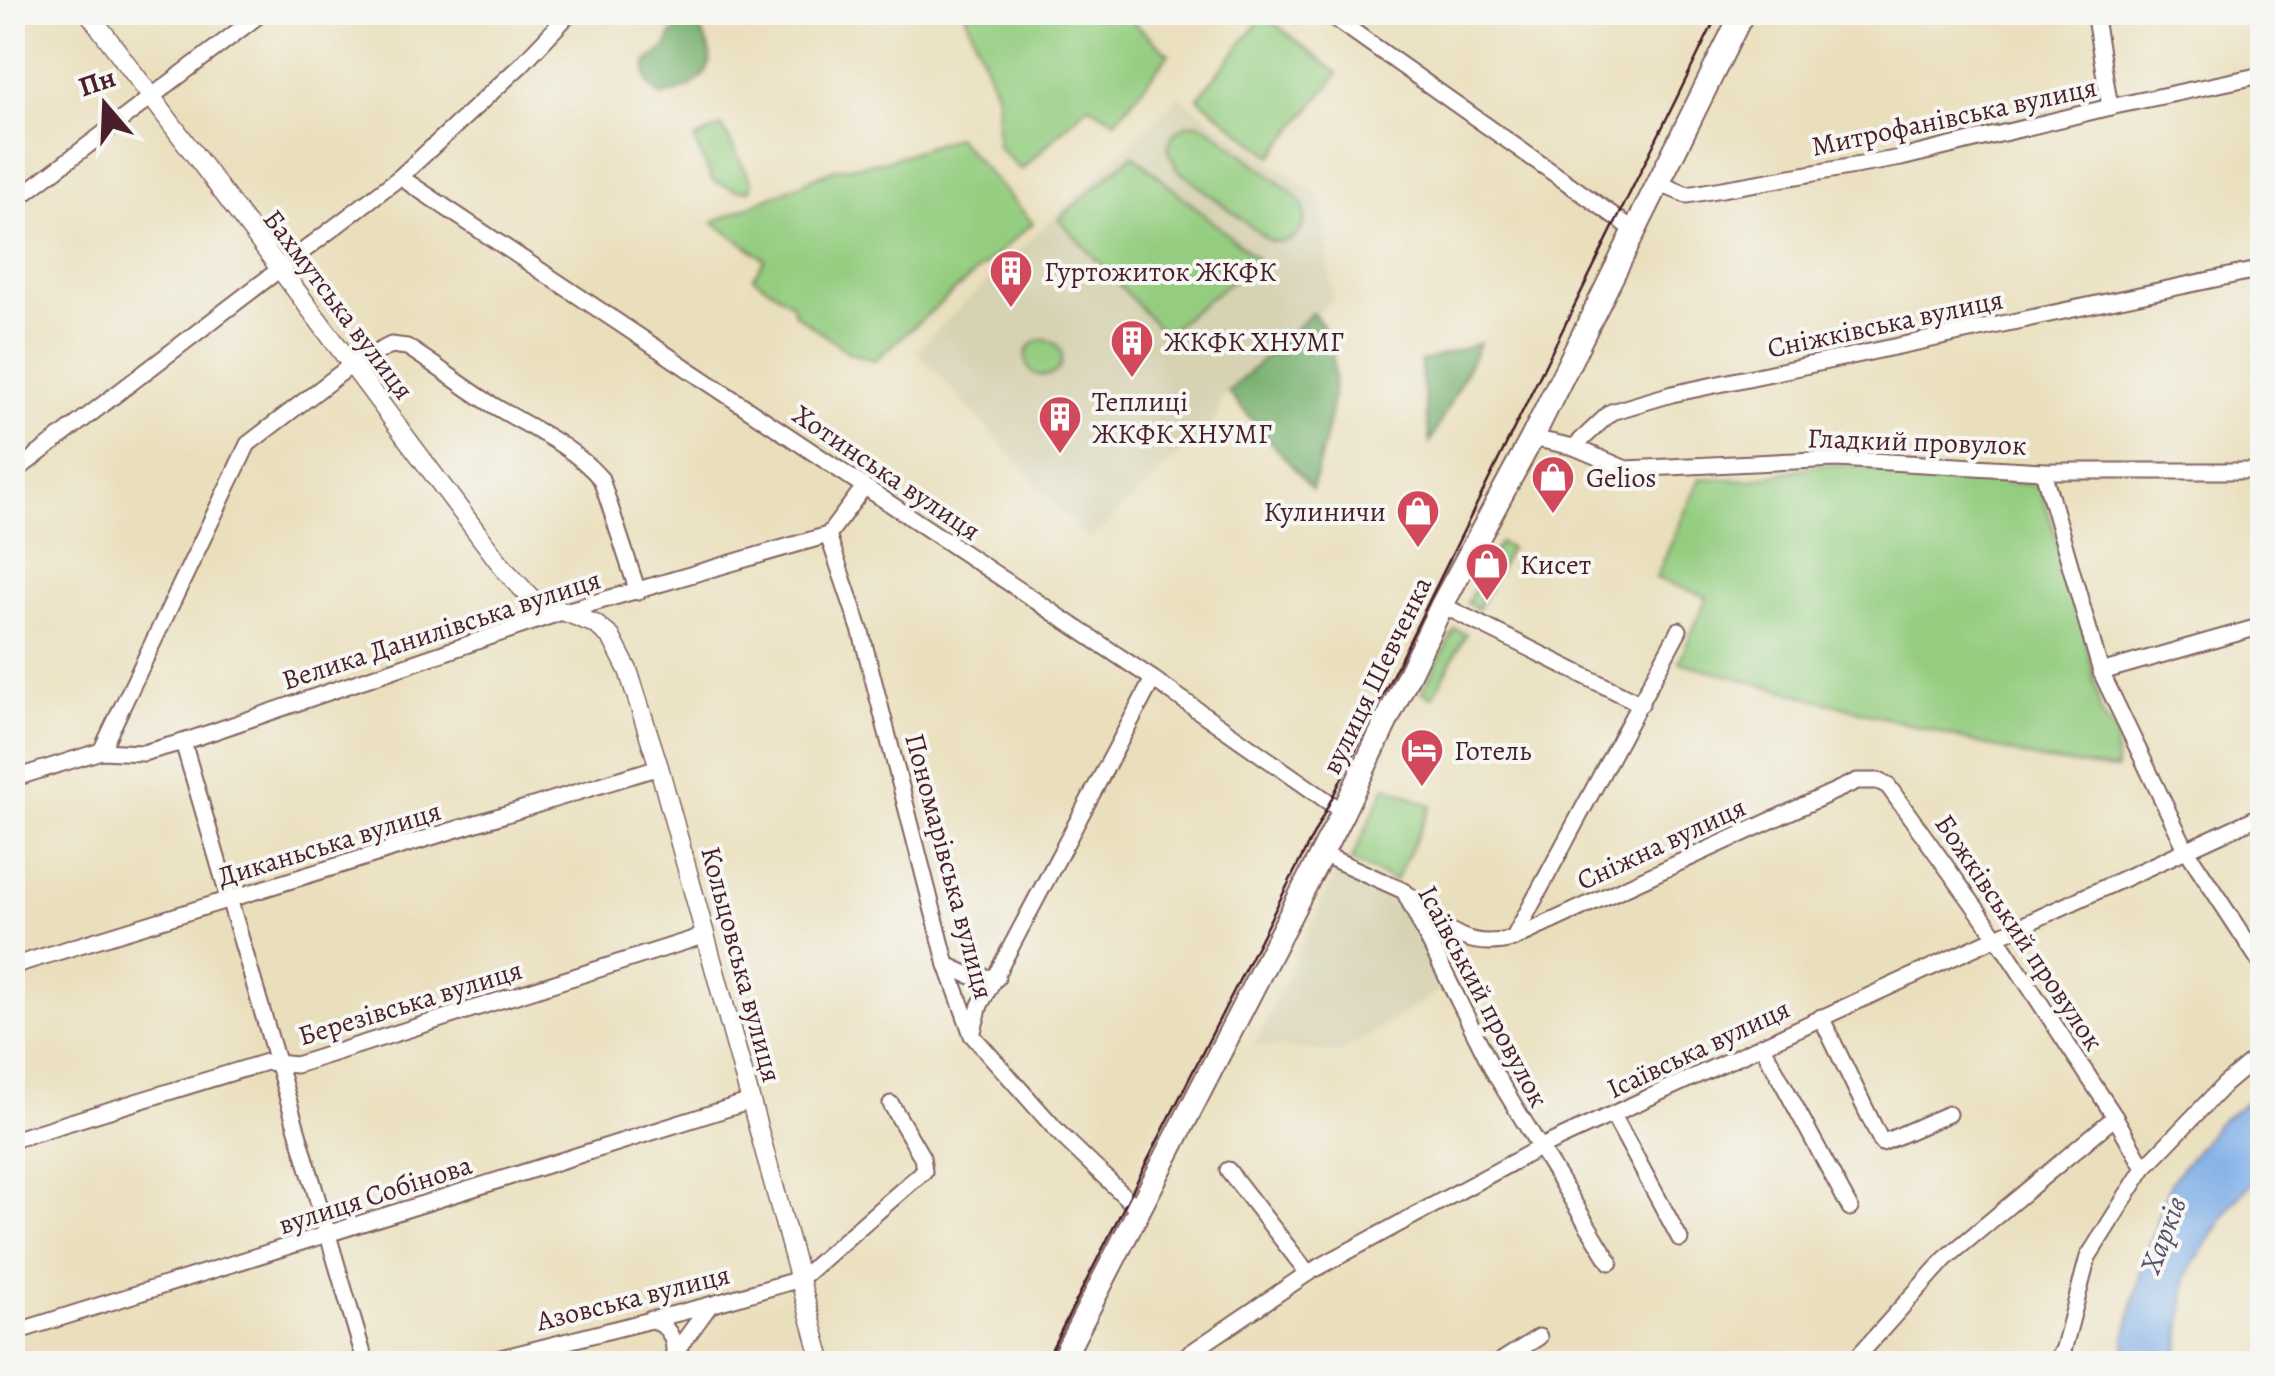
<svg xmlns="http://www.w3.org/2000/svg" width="2275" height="1376" viewBox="0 0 2275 1376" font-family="Alegreya,serif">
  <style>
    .built { fill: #d7d2b2 }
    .green { fill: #94cd80; stroke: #6f7656; stroke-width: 2.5 }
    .forest { fill: #77b06e; stroke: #60684c; stroke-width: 2.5 }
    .water { fill: #7aace6; stroke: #626688; stroke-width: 2.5 }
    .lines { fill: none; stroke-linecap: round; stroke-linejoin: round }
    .minor-casing { stroke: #82625e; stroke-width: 19 }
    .tertiary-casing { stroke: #82625e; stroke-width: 21 }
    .primary-casing { stroke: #82625e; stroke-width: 26 }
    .minor { stroke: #fff; stroke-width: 15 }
    .tertiary { stroke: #fff; stroke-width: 18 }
    .primary { stroke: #fff; stroke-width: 22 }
    .tram { stroke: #4a1f2b; stroke-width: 2.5 }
    .labels { text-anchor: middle; stroke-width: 8; stroke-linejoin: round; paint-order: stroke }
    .street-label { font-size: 28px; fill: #4a1f2b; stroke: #f6f6f2 }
    .poi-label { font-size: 28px; fill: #4a1f2b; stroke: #f6f6f2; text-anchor: start }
    .water-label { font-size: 30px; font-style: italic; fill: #5b506c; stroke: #f6f6f2 }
  </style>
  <rect width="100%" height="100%" fill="#f6f6f2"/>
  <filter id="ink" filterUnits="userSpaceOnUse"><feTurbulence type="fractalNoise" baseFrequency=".01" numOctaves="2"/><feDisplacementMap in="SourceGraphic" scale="20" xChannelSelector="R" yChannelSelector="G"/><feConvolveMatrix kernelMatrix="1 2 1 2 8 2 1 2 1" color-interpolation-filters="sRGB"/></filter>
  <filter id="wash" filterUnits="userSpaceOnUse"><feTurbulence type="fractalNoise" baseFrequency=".0048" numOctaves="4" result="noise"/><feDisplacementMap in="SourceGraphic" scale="40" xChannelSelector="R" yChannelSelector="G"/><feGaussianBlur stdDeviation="2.25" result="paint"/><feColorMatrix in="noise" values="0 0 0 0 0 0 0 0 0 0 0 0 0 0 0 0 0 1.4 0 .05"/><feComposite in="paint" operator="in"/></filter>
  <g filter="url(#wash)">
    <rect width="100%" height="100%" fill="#eadfbc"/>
    <g class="built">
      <polygon points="1179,96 1321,198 1333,300 1221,399 1217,419 1089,541 916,350"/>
      <polygon points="1335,873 1398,903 1444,989 1341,1053 1255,1045"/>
    </g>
    <g class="green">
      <polygon points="965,13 1123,13 1169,54 1116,121 1088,105 1021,170 997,146 997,95"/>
      <polygon points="1264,15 1338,74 1272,156 1198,98"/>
      <path d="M 1188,124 L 1201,124 L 1211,129 L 1295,195 L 1304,206 L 1305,219 C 1301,238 1287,245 1268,240 L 1176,168 L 1168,146 L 1174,133 Z"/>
      <polygon points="722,126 752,183 750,190 737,190 713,181 694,140"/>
      <polygon points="956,137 1033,223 875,360 850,353 795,314 791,303 753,277 765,259 713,222 835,169 886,161"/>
      <polygon points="1133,155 1258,260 1164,334 1059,219"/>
      <circle cx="1044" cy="358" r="18"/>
      <polygon points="1821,464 1900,468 2040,486 2081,617 2101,713 2116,736 2116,770 2041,760 1679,662 1707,597 1656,578 1700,478 1752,480"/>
      <polygon points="1499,543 1510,548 1478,609 1467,603"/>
      <polygon points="1455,629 1466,634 1433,697 1422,691"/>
      <polygon points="1386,786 1431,806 1395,881 1351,861"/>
    </g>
    <g class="forest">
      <path d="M 678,13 L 704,13 L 701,33 C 726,69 696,88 663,96 C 647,89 644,78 647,62 L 667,46 L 672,33 L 682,27 Z"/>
      <path d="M 1312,313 C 1355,353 1324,440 1312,489 L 1228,392 Z"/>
      <polygon points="1480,343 1430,443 1420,362"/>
    </g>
    <polygon class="water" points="2262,1090 2262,1173 2231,1205 2187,1275 2178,1363 2127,1363 2125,1339 2141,1271 2171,1182 2217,1124"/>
  </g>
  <g filter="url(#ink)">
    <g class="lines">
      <g class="minor-casing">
        <g id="minor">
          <polyline points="1326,12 1634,230"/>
          <polyline points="2094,12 2110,107"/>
          <polyline points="2262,12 2262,17"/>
          <polyline points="400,177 1153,679 1343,812"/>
          <polyline points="1658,183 1687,195 1901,158 2110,107 2262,75"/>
          <polyline points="12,203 263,12"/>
          <polyline points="1532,438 1574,447 1611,412 1672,394 2262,269"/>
          <polyline points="1574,447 1626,469 1837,459 2043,471 2262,471"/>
          <polyline points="2043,471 2101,672 2186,849 2262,965"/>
          <polyline points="12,474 400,177 521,65 571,12"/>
          <polyline points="828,535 861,632 947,965 972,1035 1059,1133 1140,1211"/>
          <polyline points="1442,605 1641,704"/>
          <polyline points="2101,672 2262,626"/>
          <polyline points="183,742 366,1364"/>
          <path d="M 101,751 L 248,444 L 350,366 L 391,345 L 407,347 C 436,365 462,386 491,404 C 530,428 571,444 601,479 L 638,592"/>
          <polyline points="12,779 101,751 143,753 183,742 562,612 828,535 864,487"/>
          <polyline points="1320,853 1404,891 1495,1074 1610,1262"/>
          <path d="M 1404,891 C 1442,923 1459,952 1513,939 L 1857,781 L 1878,781 L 1888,786 L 1996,936 L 2115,1117 L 2144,1168 L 2088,1257 L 2063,1351 L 2052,1364"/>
          <polyline points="1513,939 1679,630"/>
          <polyline points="947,965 971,976 997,978"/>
          <polyline points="12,966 659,767"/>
          <polyline points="1821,1017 1882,1143 1948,1114"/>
          <polyline points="972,1035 980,1005 1153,679"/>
          <polyline points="1762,1045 1850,1208"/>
          <polyline points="1613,1115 1680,1239"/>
          <polyline points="12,1140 266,1062 296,1065 706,935"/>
          <polyline points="2144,1168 2225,1084 2262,1053"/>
          <polyline points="1228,1170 1308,1273"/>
          <path d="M 651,1319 C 668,1326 675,1337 674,1355"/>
          <polyline points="12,1333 751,1101"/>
          <polyline points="477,1364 710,1305 800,1279 924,1171 922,1157 891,1104"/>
          <polyline points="667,1364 710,1305"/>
          <polyline points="1174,1364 1308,1273 1539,1148 2262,815"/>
          <polyline points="1496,1364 1539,1337"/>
          <polyline points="1851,1364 1945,1259 2115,1117"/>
        </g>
      </g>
      <g class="tertiary-casing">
        <polyline id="tertiary" points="88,12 505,570 532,599 595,624 611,637 628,670 659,767 823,1364"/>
      </g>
      <g class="primary-casing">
        <polyline id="primary" points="1060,1364 1343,812 1442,605 1532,438 1743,12"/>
      </g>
      <use href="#minor" class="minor"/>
      <use href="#tertiary" class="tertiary"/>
      <use href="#primary" class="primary"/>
      <polyline class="tram" points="1044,1364 1336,790 1719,12"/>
    </g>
  </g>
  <defs>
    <g id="building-pin" transform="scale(2.25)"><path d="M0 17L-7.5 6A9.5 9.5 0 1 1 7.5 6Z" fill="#d1495b" stroke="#f6f6f2"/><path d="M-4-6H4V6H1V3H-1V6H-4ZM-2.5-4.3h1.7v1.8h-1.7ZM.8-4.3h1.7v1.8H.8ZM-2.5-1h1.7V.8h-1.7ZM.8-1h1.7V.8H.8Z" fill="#fff"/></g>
    <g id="shop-pin" transform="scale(2.25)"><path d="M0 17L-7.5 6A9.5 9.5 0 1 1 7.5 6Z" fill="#d1495b" stroke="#f6f6f2"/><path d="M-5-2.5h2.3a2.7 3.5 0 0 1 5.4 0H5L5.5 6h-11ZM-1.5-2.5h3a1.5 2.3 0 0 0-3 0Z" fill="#fff"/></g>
    <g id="hotel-pin" transform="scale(2.25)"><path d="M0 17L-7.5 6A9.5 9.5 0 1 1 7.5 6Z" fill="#d1495b" stroke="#f6f6f2"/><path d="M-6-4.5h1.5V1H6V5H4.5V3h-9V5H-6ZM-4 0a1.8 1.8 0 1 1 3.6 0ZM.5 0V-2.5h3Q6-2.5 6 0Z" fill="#fff"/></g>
  </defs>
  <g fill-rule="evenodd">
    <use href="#building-pin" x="1011" y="271"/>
    <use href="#building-pin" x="1132" y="341"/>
    <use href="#building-pin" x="1060" y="417"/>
    <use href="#shop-pin" x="1553" y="477"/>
    <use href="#shop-pin" x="1418" y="511"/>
    <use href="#shop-pin" x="1487" y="564"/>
    <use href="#hotel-pin" x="1422" y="750"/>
  </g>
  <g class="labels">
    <g class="street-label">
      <text transform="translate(1954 116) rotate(-12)" y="10">Митрофанівська вулиця</text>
      <text transform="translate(339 304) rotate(53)" y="10">Бахмутська вулиця</text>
      <text transform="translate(1885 323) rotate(-12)" y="10">Сніжківська вулиця</text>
      <text transform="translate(1917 441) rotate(2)" y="10">Гладкий провулок</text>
      <text transform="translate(887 472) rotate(34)" y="10">Хотинська вулиця</text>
      <text transform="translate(441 629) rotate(-18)" y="10">Велика Данилівська вулиця</text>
      <text transform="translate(1376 675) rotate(-64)" y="10">вулиця Шевченка</text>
      <text transform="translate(329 843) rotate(-17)" y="10">Диканьська вулиця</text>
      <text transform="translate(1661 843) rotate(-25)" y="10">Сніжна вулиця</text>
      <text transform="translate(950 866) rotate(75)" y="10">Пономарівська вулиця</text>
      <text transform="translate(2020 932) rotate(56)" y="10">Божківський провулок</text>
      <text transform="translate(742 964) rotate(75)" y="10">Кольцовська вулиця</text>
      <text transform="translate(1484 996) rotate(62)" y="10">Ісаївський провулок</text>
      <text transform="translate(410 1002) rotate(-17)" y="10">Березівська вулиця</text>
      <text transform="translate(1698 1048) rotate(-25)" y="10">Ісаївська вулиця</text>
      <text transform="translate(375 1194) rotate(-18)" y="10">вулиця Собінова</text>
      <text transform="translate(633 1297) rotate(-14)" y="10">Азовська вулиця</text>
    </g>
    <g class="poi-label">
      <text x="1044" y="281">Гуртожиток ЖКФК</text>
      <text x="1164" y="351">ЖКФК ХНУМГ</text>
      <text x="1092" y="411">Теплиці<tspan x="1092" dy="32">ЖКФК ХНУМГ</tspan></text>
      <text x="1586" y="487">Gelios</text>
      <text x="1386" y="521" text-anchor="end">Кулиничи</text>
      <text x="1520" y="574">Кисет</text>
      <text x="1454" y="760">Готель</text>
    </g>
    <g class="water-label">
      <text transform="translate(2163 1235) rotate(-69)" y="10">Харків</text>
    </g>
  </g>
  <rect width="2275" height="1376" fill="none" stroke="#f6f6f2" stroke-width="50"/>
  <g transform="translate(105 105) rotate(341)" stroke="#f6f6f2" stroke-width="8" paint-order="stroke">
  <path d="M0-8L18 38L0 25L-18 38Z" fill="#4a1f2b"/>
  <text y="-15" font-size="28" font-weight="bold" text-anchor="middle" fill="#4a1f2b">Пн</text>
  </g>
</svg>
